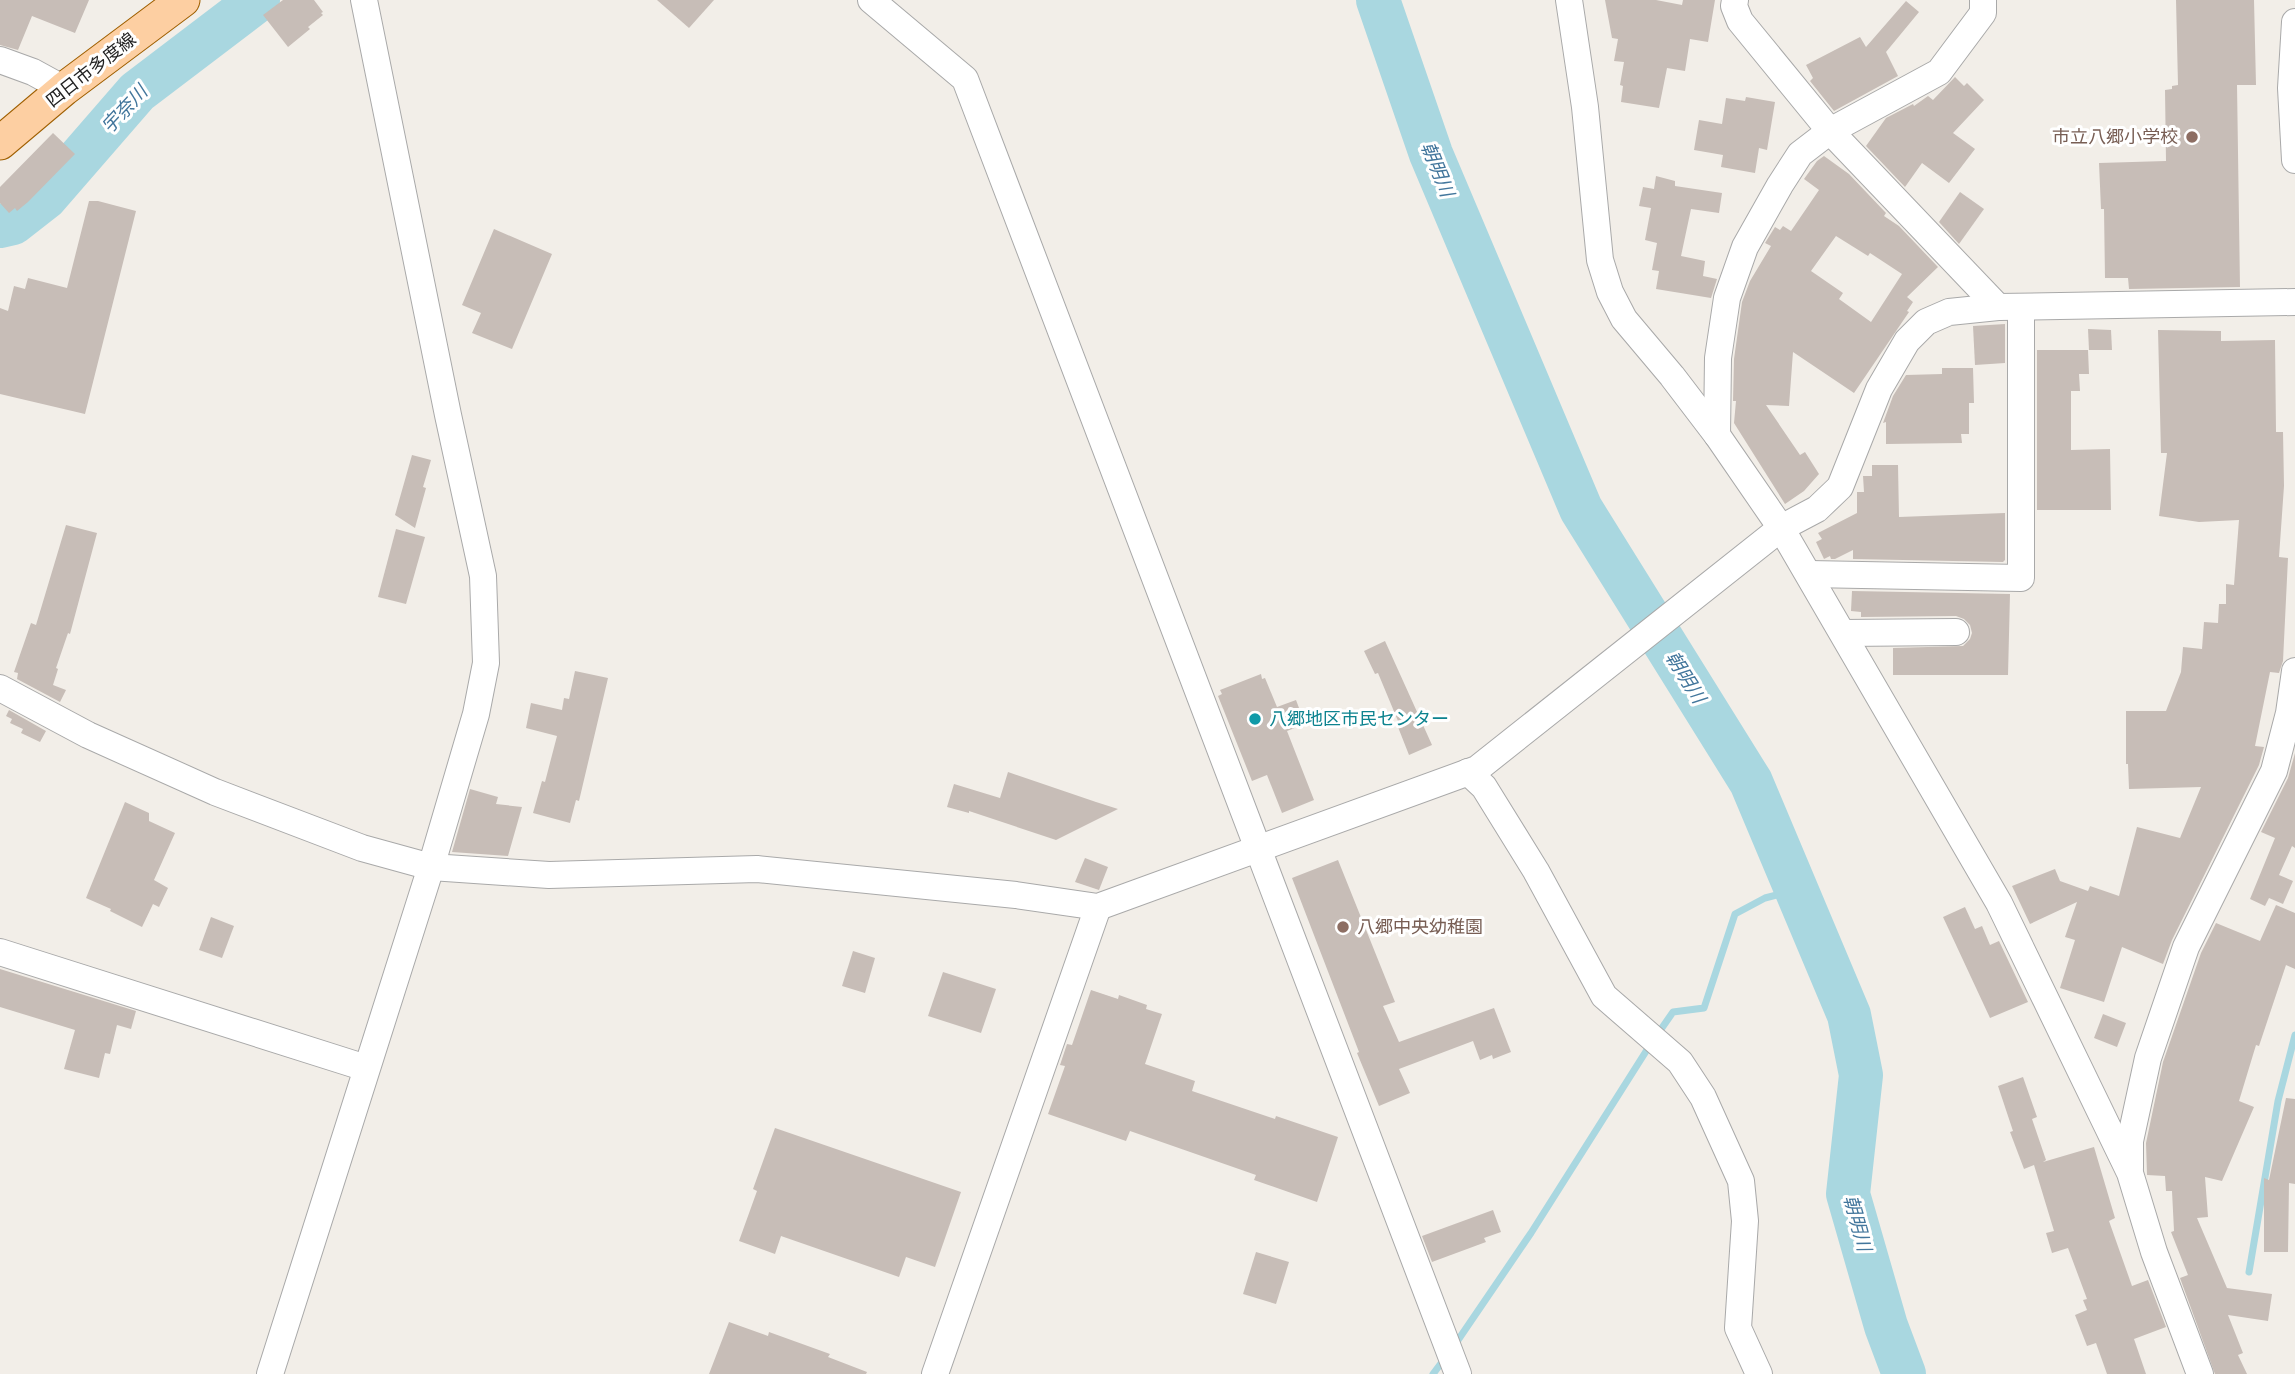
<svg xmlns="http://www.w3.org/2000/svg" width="2295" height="1374" viewBox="0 0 2295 1374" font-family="Poppins,'Noto Sans JP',sans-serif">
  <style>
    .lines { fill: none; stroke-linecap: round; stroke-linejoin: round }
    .stream { stroke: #a9d7e0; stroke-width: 7 }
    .river { stroke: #a9d7e0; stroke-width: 44 }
    .building { fill: #c7bdb7; fill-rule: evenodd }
    .minor-casing { stroke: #a9a9a9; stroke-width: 28 }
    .major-casing { stroke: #9f5f00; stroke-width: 35 }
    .minor { stroke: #fff; stroke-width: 26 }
    .major { stroke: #fdcfa2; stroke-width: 33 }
    .education-dot { fill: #8d6e63; stroke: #fff; stroke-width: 2.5 }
    .culture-dot { fill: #0f9aa8; stroke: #fff; stroke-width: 2.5 }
    .labels { text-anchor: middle; stroke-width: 6; stroke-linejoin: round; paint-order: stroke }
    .street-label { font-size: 18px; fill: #222; stroke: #fff }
    .education-label { font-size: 18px; fill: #785e54; stroke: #fff; text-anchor: end }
    .culture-label { font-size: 18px; fill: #0d838f; stroke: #fff; text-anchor: start }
    .water-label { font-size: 19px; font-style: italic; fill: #42769c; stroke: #fff }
  </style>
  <rect width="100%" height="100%" fill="#f2eee8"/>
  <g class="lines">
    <g class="stream">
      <polyline points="1657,1035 1673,1012 1704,1008 1735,914 1765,898 1796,890"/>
      <polyline points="2249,1272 2278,1101 2295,1035"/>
      <polyline points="1454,1346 1531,1233 1650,1045"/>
      <polyline points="1433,1374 1445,1358"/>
    </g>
    <g class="river">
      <polyline points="1378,0 1431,154 1581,509 1751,782 1849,1015 1861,1075 1848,1194 1886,1326 1904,1374"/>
      <polyline points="0,226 13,223 45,198 137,92 258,0"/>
    </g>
  </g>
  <g class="building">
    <polygon points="0,0 89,0 75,33 32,16 18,50 0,45"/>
    <polygon points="283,0 314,0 323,12 321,13 323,15 308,27 310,29 288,47 263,15"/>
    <polygon points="657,0 714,0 689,28"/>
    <polygon points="1605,0 1656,0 1682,5 1683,0 1715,0 1708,42 1690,39 1685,71 1667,68 1659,108 1621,102 1623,86 1620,85 1624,62 1614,61 1618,39 1612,38"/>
    <polygon points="2176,0 2254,0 2256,85 2237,85 2240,287 2129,289 2128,278 2105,278 2104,209 2101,209 2099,163 2166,161 2165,90 2172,89 2172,86 2178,85"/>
    <polygon points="1906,1 1919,12 1886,52 1898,76 1834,111 1810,81 1813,78 1806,65 1860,37 1866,47"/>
    <polygon points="1955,77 1964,86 1967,83 1984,100 1953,133 1975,149 1949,183 1922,163 1905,187 1866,146 1886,118 1913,104 1914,106 1928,96 1933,100"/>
    <polygon points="1746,97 1775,102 1767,150 1759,148 1755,173 1721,167 1723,155 1694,150 1699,120 1722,124 1726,98 1745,101"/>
    <polygon points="53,133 75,154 28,202 17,211 15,208 9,213 0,203 0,187"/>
    <path d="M 1824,156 L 1849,174 L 1886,213 L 1884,216 L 1899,226 L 1938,267 L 1907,297 L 1913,302 L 1907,311 L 1909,312 L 1854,393 L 1793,352 L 1789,406 L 1766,405 L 1800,455 L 1805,452 L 1819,474 L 1804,491 L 1785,504 L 1734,423 L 1736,401 L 1733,401 L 1734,359 L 1742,302 L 1750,281 L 1771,246 L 1765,243 L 1775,227 L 1780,230 L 1783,226 L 1791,231 L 1819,190 L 1804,179 L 1817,161 ZM 1836,236 L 1868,256 L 1870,253 L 1902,274 L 1871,322 L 1839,299 L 1843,293 L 1811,271 Z"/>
    <polygon points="1656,176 1675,181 1675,186 1722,193 1719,213 1691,209 1681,256 1705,261 1703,276 1717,279 1711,298 1656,289 1659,271 1652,270 1657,243 1645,240 1651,208 1639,206 1643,187 1654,189"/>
    <polygon points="1960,192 1984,209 1959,244 1939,222"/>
    <polygon points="89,201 98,201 136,211 85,414 0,394 0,308 8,311 14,286 25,289 28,278 67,288"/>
    <polygon points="494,229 552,254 512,349 472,333 481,313 462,305"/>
    <polygon points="2005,324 2005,363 1975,365 1973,326"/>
    <polygon points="2088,329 2111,330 2112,350 2089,350"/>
    <polygon points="2158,330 2221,331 2221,341 2275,340 2276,432 2283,432 2284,486 2279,557 2288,558 2283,661 2279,673 2270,672 2255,746 2264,747 2259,765 2172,940 2163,964 2122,947 2104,1002 2060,988 2075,940 2065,937 2077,902 2030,924 2012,886 2055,869 2060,881 2088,891 2090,886 2119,896 2137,827 2180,838 2201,787 2129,789 2128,764 2126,764 2126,711 2166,711 2181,672 2183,647 2202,649 2204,622 2218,623 2219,604 2226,604 2226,584 2234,585 2239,520 2199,522 2159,516 2167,453 2161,453"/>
    <polygon points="2037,350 2088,350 2089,374 2079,374 2080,391 2071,391 2071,450 2110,449 2111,510 2037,510"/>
    <polygon points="1942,368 1973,368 1974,403 1969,403 1969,434 1961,434 1962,443 1886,444 1886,422 1883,423 1893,396 1906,375 1942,374"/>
    <polygon points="412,455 431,460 423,487 426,488 415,528 395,515"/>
    <polygon points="1872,465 1898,465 1899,517 2005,513 2005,560 2003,562 1853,559 1853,550 1835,559 1831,559 1830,556 1824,559 1816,542 1822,539 1818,533 1857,513 1857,492 1864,492 1863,476 1872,476"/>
    <polygon points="66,525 97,533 70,634 68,633 56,668 58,669 53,685 66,690 60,702 17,679 18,673 14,672 31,623 36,625"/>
    <polygon points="396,529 425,537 406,604 378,597"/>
    <polygon points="1852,591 2010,594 2008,675 1893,675 1893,648 1963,646 1970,639 1972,633 1970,625 1964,619 1956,616 1861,617 1861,612 1851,611"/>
    <polygon points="1385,641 1432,745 1409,755 1396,722 1398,721 1378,673 1375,674 1364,651"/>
    <polygon points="575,671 608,678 579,801 576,800 570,823 533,813 542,781 545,782 557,736 526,728 531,703 562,710 564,698 569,699"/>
    <polygon points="1261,674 1262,679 1265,678 1277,707 1296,700 1305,724 1287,731 1314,800 1282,813 1267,775 1252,781 1218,696 1222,694 1220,690"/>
    <polygon points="9,710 46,731 40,742 21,733 23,729 10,723 12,719 6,716"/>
    <polygon points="2295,753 2295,848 2292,846 2279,875 2293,881 2283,904 2269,898 2265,906 2250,899 2275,838 2261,832 2288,778"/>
    <polygon points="1008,772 1096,802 1118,809 1056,840 969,811 969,813 947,807 954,784 1000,798"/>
    <polygon points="470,789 498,797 496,804 522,807 508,856 452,852"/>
    <polygon points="125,802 149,813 149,821 175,833 154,880 168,888 159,907 153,904 142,927 110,911 111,909 86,898"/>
    <polygon points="1085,858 1108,867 1099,890 1075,882"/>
    <polygon points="1338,860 1395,1002 1383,1006 1399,1042 1494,1008 1511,1052 1493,1059 1492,1055 1480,1060 1473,1041 1399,1069 1410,1093 1379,1106 1357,1053 1359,1052 1292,878"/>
    <polygon points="2276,905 2295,913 2295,969 2286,965 2259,1046 2256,1045 2239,1101 2254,1107 2222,1181 2205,1177 2208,1217 2197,1218 2227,1288 2272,1294 2268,1321 2228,1315 2243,1353 2238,1355 2247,1374 2215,1374 2180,1278 2188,1275 2171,1232 2174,1231 2172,1191 2166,1191 2165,1176 2147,1175 2146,1143 2163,1062 2201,953 2216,923 2260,941"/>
    <polygon points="1965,907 1975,929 1982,926 1990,945 1999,941 2028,1002 1990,1018 1943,917"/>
    <polygon points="211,917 234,926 222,958 199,950"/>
    <polygon points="853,951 875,958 865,993 842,986"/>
    <polygon points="0,969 136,1011 131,1029 117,1025 110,1054 105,1053 99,1078 64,1069 75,1030 0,1007"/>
    <polygon points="943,972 996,989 981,1033 928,1016"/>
    <polygon points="1091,990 1118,999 1119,995 1147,1005 1146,1009 1162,1014 1145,1064 1195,1081 1192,1091 1275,1119 1276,1116 1338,1137 1317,1202 1254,1180 1256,1175 1130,1131 1126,1141 1048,1114 1065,1066 1060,1065 1067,1044 1072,1045"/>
    <polygon points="2103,1014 2126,1023 2117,1047 2094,1038"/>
    <polygon points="2023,1077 2037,1117 2032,1119 2046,1160 2043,1162 2094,1147 2115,1218 2109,1221 2132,1286 2148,1280 2166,1327 2134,1339 2146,1374 2107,1374 2096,1343 2087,1346 2075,1315 2087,1310 2083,1300 2087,1299 2068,1248 2052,1253 2046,1233 2054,1231 2034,1165 2024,1169 2010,1132 2013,1131 1998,1086"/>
    <polygon points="2286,1098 2295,1099 2295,1184 2289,1183 2288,1252 2264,1252 2264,1178 2269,1180"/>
    <polygon points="775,1128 961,1192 935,1267 906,1257 899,1277 781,1236 775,1254 739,1241 757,1191 753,1189"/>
    <polygon points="1493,1210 1501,1232 1484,1238 1486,1242 1432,1262 1422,1236"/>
    <polygon points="1256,1252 1289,1262 1276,1304 1243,1294"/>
    <polygon points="729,1322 768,1336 769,1332 830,1354 828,1357 867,1372 866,1374 709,1374"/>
  </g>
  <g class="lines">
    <g class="minor-casing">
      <g id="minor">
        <polyline points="871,0 965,79 1458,1374"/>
        <polyline points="1569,0 1585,107 1600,260 1610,292 1624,319 1672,376 1717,435 1781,528 1999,903 2130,1173 2154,1252 2200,1374"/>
        <polyline points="1735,0 1734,6 1740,21 1830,131 1998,307"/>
        <polyline points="2295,22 2291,88 2295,160"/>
        <polyline points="0,60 33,72 64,89"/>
        <polyline points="1717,435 1718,358 1727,298 1745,247 1780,185 1800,154 1830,131 1939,72 1983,13 1983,0"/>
        <polyline points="1809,574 2021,578 2021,307"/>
        <polyline points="1843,633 1956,632"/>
        <polyline points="0,688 88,735 215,792 362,848 431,867 549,875 757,869 1016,895 1098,907 1477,769 1781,528 1817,509 1840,487 1879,389 1907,341 1926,322 1949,312 1998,307 2295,302"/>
        <polyline points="1468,772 1484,787 1536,871 1604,996 1680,1062 1703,1097 1741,1181 1745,1221 1738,1328 1759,1374"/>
        <polyline points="0,952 366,1068"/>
        <polyline points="2130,1168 2130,1141 2148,1058 2186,947 2274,771 2289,713 2295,671"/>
        <polyline points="270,1374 431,867 476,714 486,663 483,576 448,415 364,0"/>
        <polyline points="935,1374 1098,907"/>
      </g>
    </g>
    <g class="major-casing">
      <polyline id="major" points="0,143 64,89 183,0"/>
    </g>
    <use href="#minor" class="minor"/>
    <use href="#major" class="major"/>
  </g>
  <g class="education-dot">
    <circle cx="2192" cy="137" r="7"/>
    <circle cx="1343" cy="927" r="7"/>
  </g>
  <circle class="culture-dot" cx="1255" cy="719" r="7"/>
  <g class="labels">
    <g class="street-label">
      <text transform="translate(91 70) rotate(-38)" y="6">四日市多度線</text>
    </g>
    <g class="education-label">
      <text x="2178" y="143">市立八郷小学校</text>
      <text x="1357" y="933" text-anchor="start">八郷中央幼稚園</text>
    </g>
    <g class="culture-label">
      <text x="1269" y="725">八郷地区市民センター</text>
    </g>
    <g class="water-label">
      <text transform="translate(124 109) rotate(-47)" y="7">宇奈川</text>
      <text transform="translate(1438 169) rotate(68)" y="7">朝明川</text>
      <text transform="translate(1686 677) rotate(58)" y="7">朝明川</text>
      <text transform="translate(1858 1223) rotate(75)" y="7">朝明川</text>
    </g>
  </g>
</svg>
